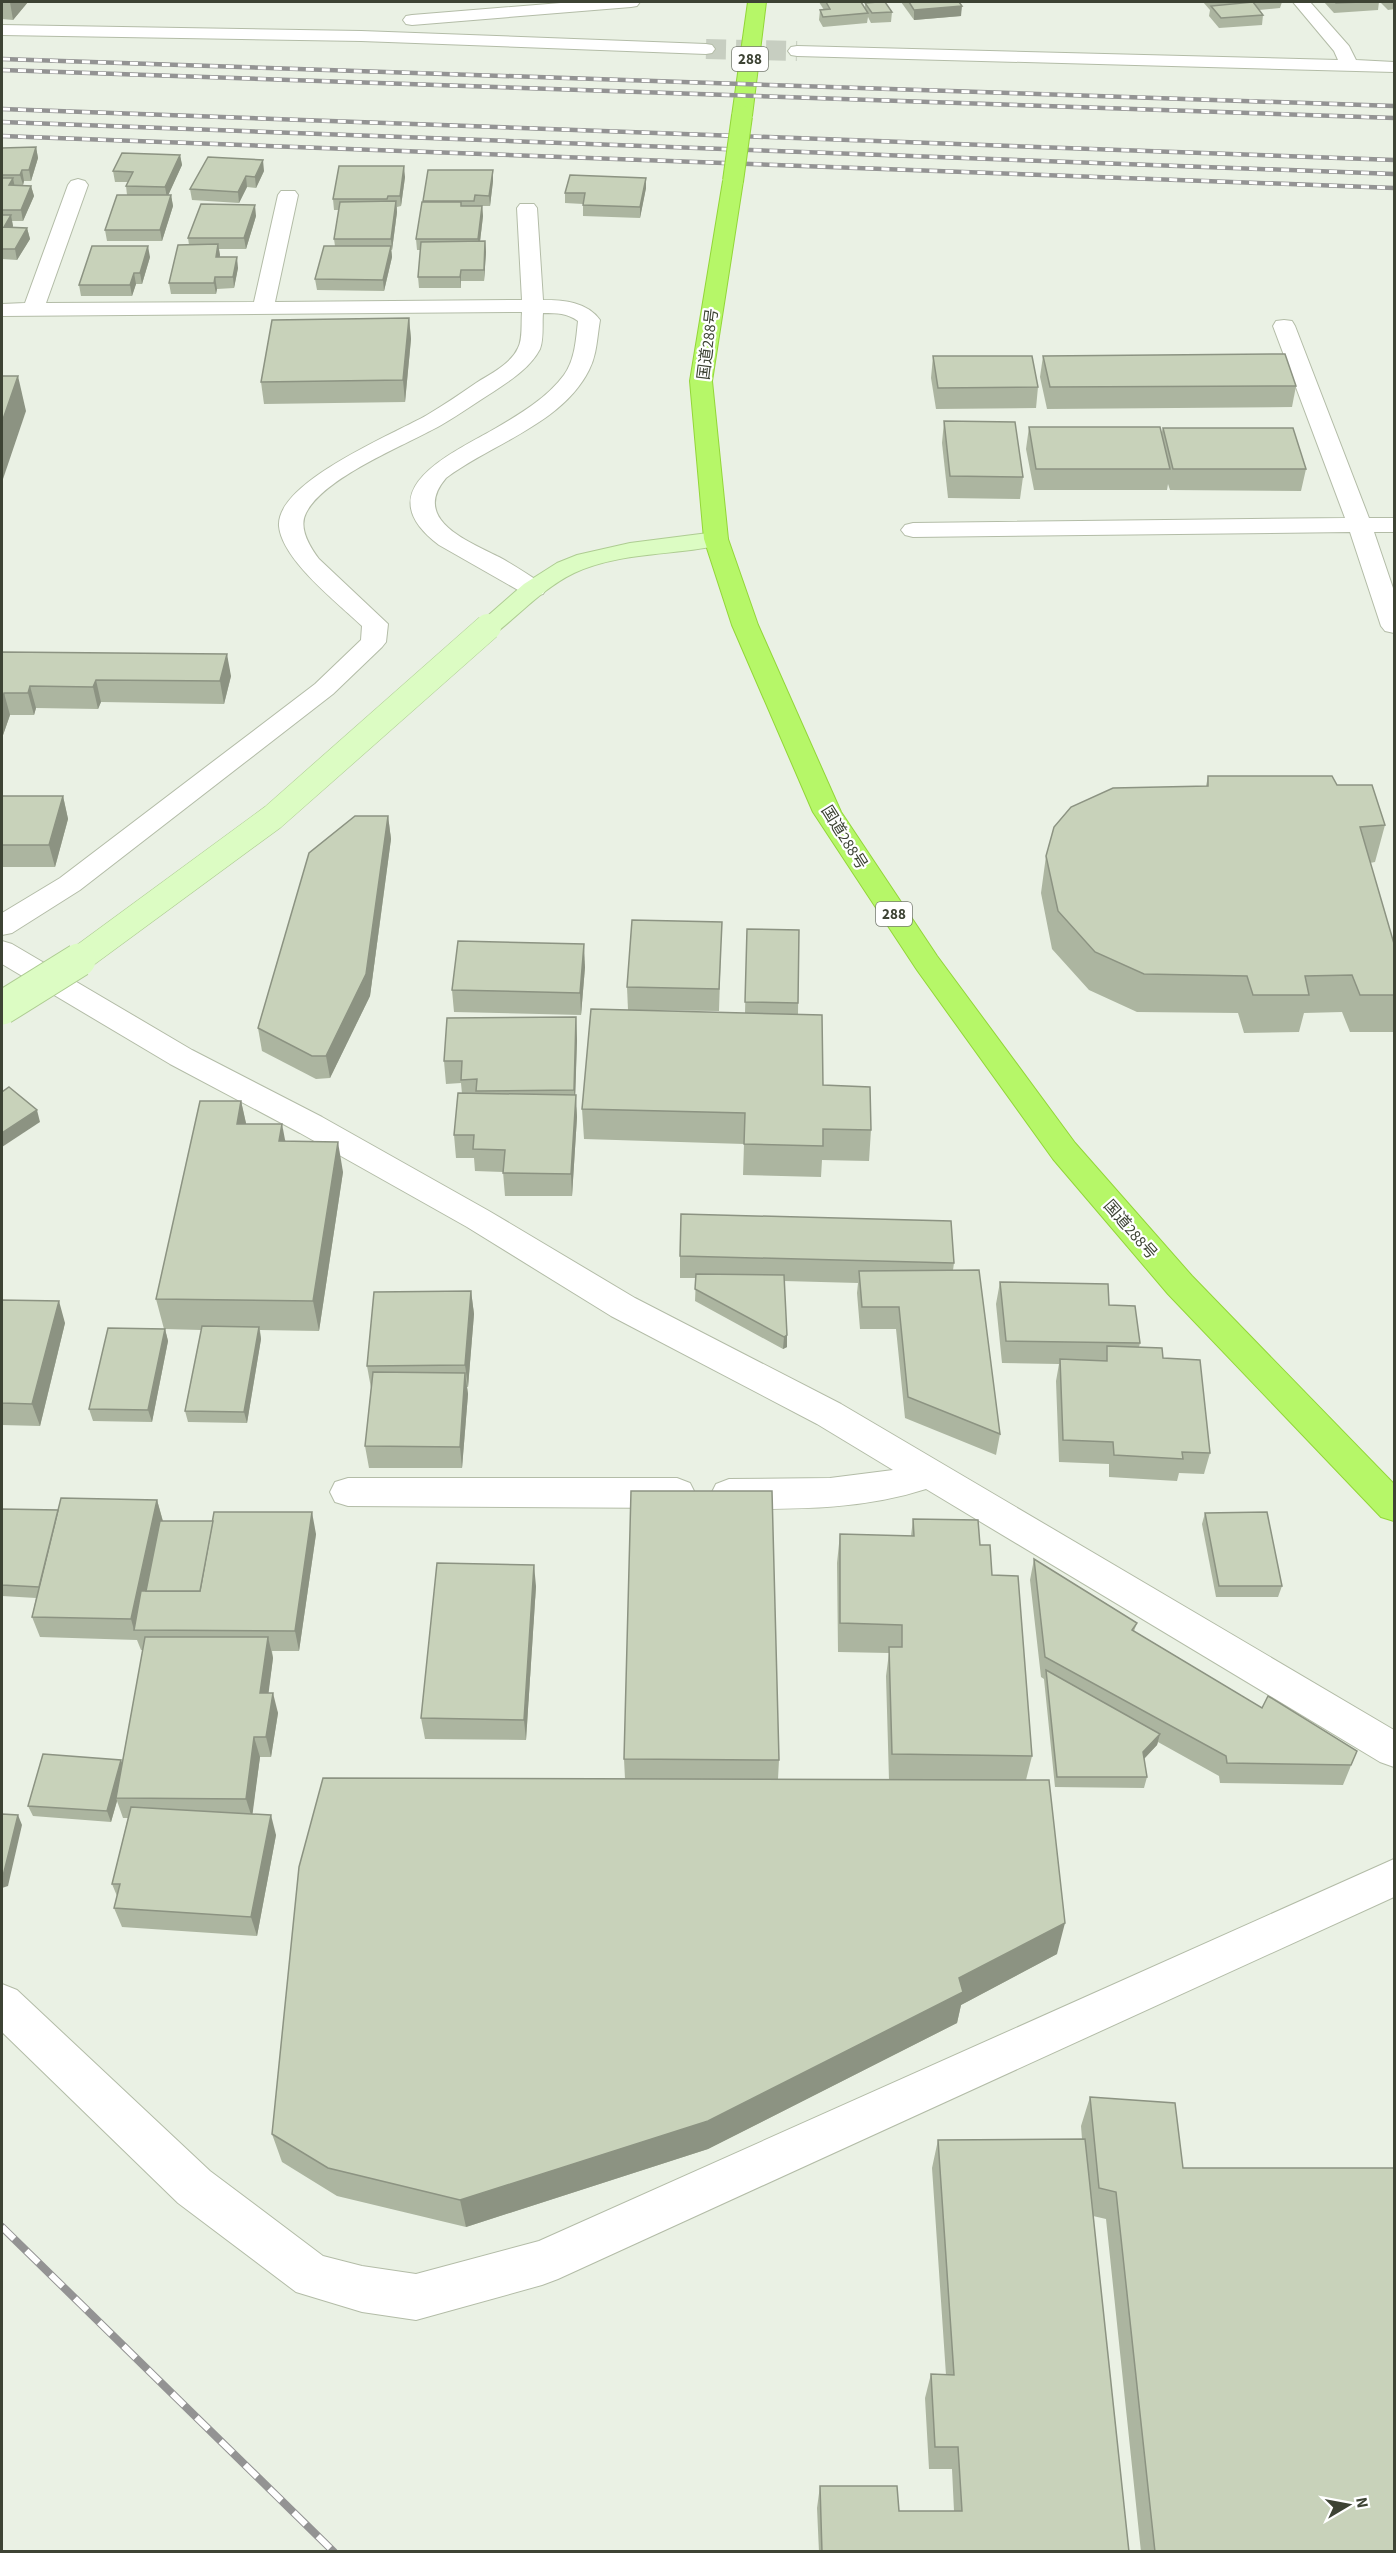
<svg xmlns="http://www.w3.org/2000/svg" width="1396" height="2553" viewBox="0 0 1396 2553" font-family="'Source Sans 3','Noto Sans JP',sans-serif">
  <style>
    .lines { fill: none; stroke-linecap: round; stroke-linejoin: round }
    .street-tunnel { stroke: #c7cec1; stroke-width: 20; stroke-dasharray: 20 10; stroke-linecap: butt }
    .street-casing { stroke: #b3bca7; stroke-width: 2 }
    .secondary-casing { stroke: #aecc92; stroke-width: 2 }
    .highway-casing { stroke: #93d639; stroke-width: 2 }
    .street { fill: #fff; fill-rule: evenodd }
    .secondary { fill: #dcfcc3; fill-rule: evenodd }
    .highway { fill: #b6f768; fill-rule: evenodd }
    .rail-far1-casing { stroke: #939393; stroke-width: 4.5 }
    .rail-casing { stroke: #939393; stroke-width: 8 }
    .rail-far1 { stroke: #fff; stroke-width: 3; stroke-dasharray: 8; stroke-linecap: butt }
    .rail { stroke: #fff; stroke-width: 6; stroke-dasharray: 17; stroke-linecap: butt }
    .secondary-bridge-far1-casing { stroke: #aecc92; stroke-width: 27; stroke-linecap: butt }
    .secondary-bridge-casing { stroke: #aecc92; stroke-width: 35; stroke-linecap: butt }
    .highway-bridge-casing { stroke: #93d639; stroke-width: 22; stroke-linecap: butt }
    .secondary-bridge-far1 { stroke: #dcfcc3; stroke-width: 26 }
    .secondary-bridge { stroke: #dcfcc3; stroke-width: 33 }
    .highway-bridge { stroke: #b6f768; stroke-width: 20 }
    .wall { fill: #acb5a0 }
    .shaded-wall { fill: #8c9382 }
    .building { fill: #c8d2ba; stroke: #8c9382; stroke-width: 1.5 }
    .labels { text-anchor: middle; stroke-width: 4.5; stroke-linejoin: round; paint-order: stroke }
    .shield { fill: #fff; stroke: #777b71; stroke-width: 1.5 }
    .shield-label { font-size: 15px; font-weight: bold; fill: #3d4334 }
    .street-label { font-size: 16px; fill: #3d4334; stroke: #fff }
  </style>
  <rect width="100%" height="100%" fill="#eaf1e4"/>
  <g class="lines">
    <polyline class="street-tunnel" points="706,49 797,51"/>
    <g class="street-casing">
      <g id="street">
        <polygon points="573,2 640,2 637,6 631,7 412,25 406,24 403,20 406,16 412,15"/>
        <polygon points="1293,2 1310,2 1349,46 1356,60 1394,62 1394,72 797,56 791,55 788,51 791,47 797,46 1338,60 1334,51"/>
        <polygon points="2,25 361,31 706,44 712,45 715,49 712,53 706,54 361,41 2,35"/>
        <path d="M 78,179 L 85,181 L 88,185 L 46,303 L 254,302 L 278,195 L 281,191 L 295,191 L 298,195 L 275,302 L 522,300 L 517,208 L 520,204 L 534,204 L 537,208 L 543,300 C 564,300 587,302 600,320 C 597,337 597,355 589,370 C 562,424 491,444 446,478 C 410,520 470,542 499,557 C 514,565 528,575 543,584 L 546,589 L 543,594 L 534,596 L 525,594 L 439,545 C 366,490 451,454 496,428 C 520,414 547,398 564,375 C 575,360 576,339 578,321 C 567,313 557,313 543,313 C 542,323 544,339 540,349 C 530,368 511,380 493,392 C 477,402 460,414 443,424 C 407,445 325,476 306,513 C 298,528 310,547 319,559 L 388,624 L 386,642 L 382,647 L 333,694 L 80,890 L 12,933 L 2,935 L 2,913 L 60,878 L 315,684 L 361,640 L 362,626 C 338,603 282,560 279,526 C 276,482 394,434 427,415 C 444,405 460,394 476,383 C 490,374 511,364 518,348 C 523,339 521,323 522,312 L 2,316 L 2,304 L 25,303 L 68,185 L 71,181 Z"/>
        <polygon points="1284,320 1292,321 1295,326 1369,518 1394,518 1394,532 1374,532 1394,591 1394,633 1385,631 1381,626 1350,532 913,537 905,535 901,530 905,525 913,523 1345,518 1273,326 1276,321"/>
        <path d="M 2,941 L 12,944 L 192,1050 L 322,1117 L 489,1211 L 635,1298 L 841,1404 L 1394,1730 L 1394,1767 L 1380,1762 L 926,1489 C 861,1510 796,1509 729,1509 L 716,1504 L 711,1494 L 716,1484 L 729,1479 L 830,1478 L 893,1470 L 817,1424 L 611,1316 L 467,1227 L 300,1133 L 170,1064 L 2,964 Z"/>
        <polygon points="348,1478 677,1478 690,1483 695,1493 690,1503 677,1508 348,1506 335,1502 330,1492 335,1482"/>
        <polygon points="1394,1859 1394,1897 558,2279 542,2285 416,2320 362,2312 296,2292 178,2203 2,2032 2,1984 17,1990 210,2171 323,2256 362,2266 416,2274 539,2241"/>
      </g>
    </g>
    <g class="secondary-casing">
      <path id="secondary" d="M 716,532 L 725,534 L 728,539 L 725,544 C 675,556 622,551 574,573 C 545,587 522,612 497,632 L 488,635 L 479,632 L 475,627 L 524,584 L 557,563 L 577,555 L 630,543 Z"/>
    </g>
    <g class="highway-casing">
      <g id="highway">
        <polygon points="748,2 766,2 752,116 749,120 735,120 732,116"/>
        <polygon points="733,175 740,177 743,181 712,381 728,539 758,625 841,812 937,956 1075,1143 1192,1276 1394,1484 1394,1521 1381,1517 1168,1294 1053,1159 917,970 813,812 732,625 704,539 690,381 723,181 726,177"/>
      </g>
    </g>
    <use href="#street" class="street"/>
    <use href="#secondary" class="secondary"/>
    <use href="#highway" class="highway"/>
    <g class="rail-far1-casing">
      <g id="rail-far1">
        <polyline points="2,59 1394,106"/>
        <polyline points="2,70 1394,118"/>
        <polyline points="2,109 1394,160"/>
        <polyline points="2,122 1394,174"/>
        <polyline points="2,136 1394,188"/>
      </g>
    </g>
    <g class="rail-casing">
      <polyline id="rail" points="2,2227 334,2552"/>
    </g>
    <use href="#rail-far1" class="rail-far1"/>
    <use href="#rail" class="rail"/>
    <g class="secondary-bridge-far1-casing">
      <polyline id="secondary-bridge-far1" points="77,961 273,817 488,627"/>
    </g>
    <g class="secondary-bridge-casing">
      <polyline id="secondary-bridge" points="2,1008 79,960"/>
    </g>
    <g class="highway-bridge-casing">
      <polyline id="highway-bridge" points="733,181 742,116"/>
    </g>
    <use href="#secondary-bridge-far1" class="secondary-bridge-far1"/>
    <use href="#secondary-bridge" class="secondary-bridge"/>
    <use href="#highway-bridge" class="highway-bridge"/>
  </g>
  <g class="wall">
    <polygon points="2,2 28,2 13,20 2,19"/>
    <polygon points="413,2 441,2 413,3"/>
    <polygon points="493,2 516,2 494,3"/>
    <polygon points="819,2 861,2 865,9 865,3 892,12 891,22 871,23 868,17 867,23 823,27 819,20 820,10 824,10"/>
    <polygon points="901,2 959,2 961,16 914,20"/>
    <polygon points="1203,2 1282,2 1280,8 1259,10 1263,15 1262,25 1219,28 1209,16 1210,10"/>
    <polygon points="1324,2 1379,2 1378,10 1334,13"/>
    <polygon points="1380,2 1395,2 1395,9 1388,10"/>
    <polygon points="36,147 38,158 31,181 24,181 23,185 31,186 34,196 23,221 12,221 13,227 27,228 30,239 17,260 2,259 2,148"/>
    <polygon points="180,155 182,165 168,195 171,195 173,206 162,241 107,241 105,230 127,195 126,186 128,182 115,182 113,171"/>
    <polygon points="428,170 493,170 493,181 490,206 482,206 483,216 480,241 485,241 486,252 484,281 461,281 461,288 419,288 418,277 421,250 417,250 416,239 423,202"/>
    <polygon points="264,171 256,188 247,187 239,203 192,200 190,189"/>
    <polygon points="405,177 401,206 397,207 397,212 392,250 391,250 392,257 384,291 317,290 315,279 335,246 334,239 339,210 334,210 333,199"/>
    <polygon points="646,178 646,188 640,218 583,216 583,204 565,203 565,193"/>
    <polygon points="256,216 246,249 219,249 220,257 238,268 234,288 217,289 216,294 171,294 169,283 189,245 188,238"/>
    <polygon points="150,257 142,284 136,284 132,296 81,296 79,285"/>
    <polygon points="409,318 411,339 405,402 264,404 261,382"/>
    <polygon points="933,356 1038,387 1036,408 936,409 931,378"/>
    <polygon points="1043,356 1296,386 1292,407 1047,409 1040,377"/>
    <polygon points="944,421 1023,477 1020,499 948,498 942,443"/>
    <polygon points="1029,427 1161,434 1163,428 1306,469 1301,491 1170,490 1168,484 1167,490 1034,490 1026,449"/>
    <polygon points="2,652 231,676 224,704 101,702 98,709 36,708 34,715 10,715 2,738"/>
    <polygon points="1208,776 1337,785 1385,825 1375,862 1370,863 1395,947 1395,1032 1350,1032 1342,1012 1304,1013 1299,1032 1244,1033 1238,1013 1137,1012 1089,990 1052,949 1041,893 1046,856 1206,786"/>
    <polygon points="2,796 63,796 68,819 55,867 2,867"/>
    <polygon points="388,816 391,839 370,996 330,1078 316,1079 262,1051 258,1028"/>
    <polygon points="747,929 799,930 798,1014 823,1085 871,1130 869,1161 822,1160 821,1177 743,1175 744,1144 584,1139 582,1109 745,1013"/>
    <polygon points="721,944 719,1011 628,1010 627,987"/>
    <polygon points="585,967 581,1015 454,1012 452,990"/>
    <polygon points="576,1017 577,1040 575,1095 577,1117 572,1196 505,1196 503,1172 475,1171 474,1158 456,1158 454,1135 462,1094 461,1083 446,1084 444,1061"/>
    <polygon points="241,1101 246,1124 286,1141 343,1172 319,1331 260,1330 261,1339 247,1423 188,1422 185,1411 201,1330 165,1329 168,1341 152,1422 93,1421 89,1409 164,1329 156,1299"/>
    <polygon points="680,1256 954,1263 953,1270 1000,1434 996,1455 905,1418 896,1329 860,1329 857,1293 858,1283 784,1281 787,1335 787,1347 783,1349 695,1301 696,1278 680,1278"/>
    <polygon points="1000,1282 1109,1305 1140,1343 1139,1347 1163,1358 1210,1453 1204,1474 1179,1473 1177,1481 1109,1477 1109,1464 1059,1462 1056,1381 1059,1364 1002,1363 996,1304"/>
    <polygon points="471,1291 474,1314 468,1387 467,1387 468,1394 462,1468 369,1468 365,1446 371,1388 367,1366"/>
    <polygon points="2,1300 65,1323 40,1426 2,1425"/>
    <polygon points="157,1500 163,1521 316,1534 299,1651 272,1651 273,1658 268,1693 278,1713 271,1757 260,1757 252,1814 276,1835 257,1936 122,1927 114,1908 117,1896 112,1884 128,1818 123,1818 117,1801 111,1822 33,1816 28,1806 122,1763 143,1650 141,1650 137,1640 40,1637 32,1617 36,1598 2,1596 2,1509 58,1510"/>
    <polygon points="1205,1513 1282,1586 1278,1597 1216,1597 1202,1524"/>
    <polygon points="913,1519 980,1545 992,1575 1032,1756 1026,1780 1057,1954 961,2005 957,2023 708,2149 466,2227 337,2196 282,2162 272,2134 625,1779 624,1759 779,1760 778,1779 889,1780 886,1676 889,1653 838,1652 837,1563 840,1534 911,1536"/>
    <polygon points="1034,1559 1137,1623 1134,1631 1262,1708 1357,1751 1343,1785 1220,1783 1219,1776 1158,1742 1157,1745 1144,1759 1147,1777 1144,1788 1055,1787 1044,1679 1041,1677 1030,1580"/>
    <polygon points="536,1586 526,1740 425,1739 421,1718"/>
    <polygon points="1090,2097 1183,2168 1395,2552 1141,2552 1106,2219 1093,2216 1129,2552 819,2552 817,2508 820,2486 899,2511 954,2511 952,2469 929,2469 925,2398 931,2374 946,2375 932,2168 938,2140 1082,2139 1081,2126"/>
  </g>
  <g class="shaded-wall">
    <polygon points="10,2 28,2 13,20"/>
    <polygon points="962,6 961,16 914,20 914,10"/>
    <polygon points="36,147 38,158 31,181 29,170"/>
    <polygon points="180,155 182,165 167,198 165,187"/>
    <polygon points="263,160 264,171 256,188 255,177"/>
    <polygon points="404,166 405,177 401,206 400,196"/>
    <polygon points="22,170 24,181 23,185 20,175"/>
    <polygon points="493,170 493,181 490,206 489,196"/>
    <polygon points="246,176 247,187 239,203 238,192"/>
    <polygon points="13,178 15,188 9,185"/>
    <polygon points="646,178 646,188 640,218 640,207"/>
    <polygon points="31,186 34,196 23,221 21,210"/>
    <polygon points="171,195 173,206 162,241 160,230"/>
    <polygon points="396,201 397,212 392,250 391,239"/>
    <polygon points="255,205 256,216 246,249 244,238"/>
    <polygon points="482,206 483,216 479,250 478,239"/>
    <polygon points="11,215 13,226 7,238 4,227"/>
    <polygon points="27,228 30,239 17,260 15,249"/>
    <polygon points="485,241 486,252 484,281 484,270"/>
    <polygon points="218,244 220,255 217,268 216,257"/>
    <polygon points="148,246 150,257 142,284 140,273"/>
    <polygon points="391,246 392,257 384,291 383,280"/>
    <polygon points="237,257 238,268 234,288 233,277"/>
    <polygon points="461,270 461,288 460,277"/>
    <polygon points="134,273 136,284 132,296 130,285"/>
    <polygon points="215,277 217,289 216,294 214,283"/>
    <polygon points="409,318 411,339 405,402 403,380"/>
    <polygon points="18,376 26,411 2,482 2,422"/>
    <polygon points="227,654 231,676 224,704 220,681"/>
    <polygon points="96,680 101,702 98,709 93,687"/>
    <polygon points="30,686 36,708 34,715 28,693"/>
    <polygon points="4,693 10,715 2,738 2,701"/>
    <polygon points="63,796 68,819 55,867 49,845"/>
    <polygon points="388,816 391,839 370,996 330,1078 326,1056"/>
    <polygon points="584,944 585,967 581,1015 580,993"/>
    <polygon points="576,1017 577,1040 575,1104 576,1095 577,1117 572,1196 571,1174 575,1111 574,1090"/>
    <polygon points="241,1101 248,1132 237,1124"/>
    <polygon points="37,1110 40,1122 2,1147 2,1133"/>
    <polygon points="282,1124 288,1155 279,1141"/>
    <polygon points="338,1142 343,1172 319,1331 313,1301"/>
    <polygon points="471,1291 474,1314 468,1387 465,1365"/>
    <polygon points="59,1301 65,1323 40,1426 32,1404"/>
    <polygon points="259,1327 261,1339 247,1423 244,1412"/>
    <polygon points="165,1329 168,1341 152,1422 148,1410"/>
    <polygon points="787,1335 787,1347 783,1349 784,1337"/>
    <polygon points="465,1373 468,1394 462,1468 460,1447"/>
    <polygon points="157,1500 163,1522 147,1598 134,1630 131,1619"/>
    <polygon points="312,1512 316,1534 299,1651 295,1631"/>
    <polygon points="534,1565 536,1586 526,1740 524,1720"/>
    <polygon points="268,1637 273,1658 266,1713 260,1693"/>
    <polygon points="273,1693 278,1713 271,1757 266,1737"/>
    <polygon points="1160,1734 1157,1745 1140,1763 1143,1752"/>
    <polygon points="254,1737 260,1757 252,1818 246,1799"/>
    <polygon points="121,1760 125,1770 116,1798 117,1801 111,1822 107,1811"/>
    <polygon points="18,1815 22,1825 8,1886 2,1888 2,1877"/>
    <polygon points="271,1815 276,1835 257,1936 251,1917"/>
    <polygon points="1065,1923 1057,1954 961,2005 957,2023 708,2149 466,2227 460,2200 959,1978"/>
  </g>
  <g class="building">
    <polygon points="826,2 861,2 868,13 823,17 820,10 830,9"/>
    <polygon points="878,2 885,2 892,12 872,13 865,3"/>
    <polygon points="909,2 959,2 962,6 914,10"/>
    <polygon points="1253,2 1263,15 1221,18 1211,6"/>
    <polygon points="1335,2 1362,2 1336,3"/>
    <polygon points="36,147 29,170 22,170 20,175 2,175 2,148"/>
    <polygon points="122,153 180,155 165,187 126,186 133,172 113,171"/>
    <polygon points="208,157 263,160 255,177 246,176 238,192 190,189"/>
    <polygon points="339,166 404,166 400,196 388,196 387,199 333,199"/>
    <polygon points="428,170 493,170 489,196 475,195 474,201 423,201"/>
    <polygon points="570,175 646,178 640,207 583,205 585,193 565,193"/>
    <polygon points="2,178 13,178 9,185 31,186 21,210 2,210"/>
    <polygon points="117,195 171,195 160,230 105,230"/>
    <polygon points="396,201 391,239 334,239 340,202"/>
    <polygon points="422,202 461,202 461,206 482,206 478,239 416,239"/>
    <polygon points="201,204 255,205 244,238 188,238"/>
    <polygon points="2,215 11,215 4,227 27,228 15,249 2,249"/>
    <polygon points="485,241 484,270 461,270 460,277 418,277 421,242"/>
    <polygon points="218,244 216,257 237,257 233,277 215,277 214,283 169,283 178,245"/>
    <polygon points="92,246 148,246 140,273 134,273 130,285 79,285"/>
    <polygon points="324,246 391,246 383,280 315,279"/>
    <polygon points="409,318 403,380 261,382 272,320"/>
    <polygon points="1285,354 1296,386 1050,387 1043,356"/>
    <polygon points="933,356 1032,356 1038,387 938,388"/>
    <polygon points="2,376 18,376 2,422"/>
    <polygon points="944,421 1015,422 1023,477 950,476"/>
    <polygon points="1029,427 1160,427 1170,469 1036,469"/>
    <polygon points="1163,428 1293,428 1306,469 1173,469"/>
    <polygon points="2,652 227,654 220,681 96,680 93,687 30,686 28,693 4,693 2,701"/>
    <polygon points="1208,776 1332,776 1337,785 1372,785 1385,825 1360,827 1395,947 1395,995 1360,995 1352,975 1305,976 1309,995 1253,995 1247,976 1144,974 1095,952 1058,911 1046,856 1054,827 1071,807 1113,788 1208,786"/>
    <polygon points="2,796 63,796 49,845 2,845"/>
    <polygon points="355,816 388,816 366,974 326,1056 312,1056 258,1028 309,853"/>
    <polygon points="632,920 722,922 719,989 627,987"/>
    <polygon points="747,929 799,930 798,1003 745,1002"/>
    <polygon points="458,941 584,944 580,993 452,990"/>
    <polygon points="591,1009 822,1015 823,1085 870,1087 871,1130 823,1129 823,1146 744,1144 745,1113 582,1109"/>
    <polygon points="576,1017 574,1090 476,1091 477,1079 461,1080 462,1061 444,1061 447,1018"/>
    <polygon points="9,1087 37,1110 2,1133 2,1092"/>
    <polygon points="458,1093 576,1095 571,1174 503,1173 505,1150 473,1149 474,1135 454,1135"/>
    <polygon points="200,1101 241,1101 237,1124 282,1124 279,1141 338,1142 313,1301 156,1299"/>
    <polygon points="681,1214 951,1221 954,1263 680,1256"/>
    <polygon points="979,1270 1000,1434 908,1397 899,1307 862,1307 859,1271"/>
    <polygon points="696,1274 784,1275 787,1335 784,1337 695,1289"/>
    <polygon points="1000,1282 1108,1284 1109,1305 1135,1306 1140,1343 1006,1341"/>
    <polygon points="471,1291 465,1365 367,1366 374,1292"/>
    <polygon points="2,1300 59,1301 32,1404 2,1403"/>
    <polygon points="202,1326 259,1327 244,1412 185,1411"/>
    <polygon points="108,1328 165,1329 148,1410 89,1409"/>
    <polygon points="1107,1346 1162,1348 1163,1358 1200,1360 1210,1453 1182,1452 1183,1459 1114,1455 1113,1442 1063,1440 1060,1359 1107,1361"/>
    <polygon points="373,1372 465,1373 460,1447 365,1446"/>
    <polygon points="631,1491 772,1491 779,1760 624,1759"/>
    <polygon points="61,1498 157,1500 131,1619 32,1617"/>
    <polygon points="2,1509 58,1510 39,1587 2,1585"/>
    <polygon points="214,1512 312,1512 295,1631 134,1630 141,1591 200,1591"/>
    <polygon points="1267,1512 1282,1586 1219,1586 1205,1513"/>
    <polygon points="913,1519 978,1520 980,1545 990,1545 992,1575 1018,1576 1032,1756 892,1754 889,1647 902,1647 902,1625 840,1623 840,1534 914,1536"/>
    <polygon points="160,1521 213,1521 200,1591 146,1591"/>
    <polygon points="1034,1559 1137,1623 1132,1630 1262,1708 1268,1696 1357,1751 1351,1765 1227,1763 1226,1756 1045,1657"/>
    <polygon points="437,1563 534,1565 524,1720 421,1718"/>
    <polygon points="145,1637 268,1637 260,1693 273,1693 266,1737 254,1737 246,1799 116,1798"/>
    <polygon points="1046,1670 1160,1734 1143,1752 1147,1777 1057,1777"/>
    <polygon points="43,1754 121,1760 107,1811 28,1806"/>
    <polygon points="323,1778 1049,1780 1065,1923 959,1978 963,1992 708,2121 460,2200 328,2168 272,2134 299,1867"/>
    <polygon points="131,1807 271,1815 251,1917 114,1908 120,1884 112,1884"/>
    <polygon points="2,1814 18,1815 3,1876 2,1877"/>
    <polygon points="1090,2097 1175,2103 1183,2168 1395,2168 1395,2552 1155,2552 1116,2192 1099,2188"/>
    <polygon points="1085,2139 1129,2552 822,2552 820,2486 897,2486 899,2511 962,2511 958,2447 935,2447 931,2374 954,2375 938,2140"/>
  </g>
  <g class="labels">
    <g class="shield">
      <rect x="732" y="47" width="36" height="24" rx="4.5"/>
      <rect x="876" y="902" width="36" height="24" rx="4.5"/>
    </g>
    <g class="shield-label">
      <text x="750" y="64">288</text>
      <text x="894" y="919">288</text>
    </g>
    <g class="street-label">
      <text transform="translate(707 344) rotate(-83)" y="6">国道288号</text>
      <text transform="translate(845 837) rotate(58)" y="6">国道288号</text>
      <text transform="translate(1131 1229) rotate(49)" y="6">国道288号</text>
    </g>
  </g>
  <rect width="1396" height="2553" fill="none" stroke="#3d4334" stroke-width="6"/>
  <g transform="translate(1348 2505) rotate(80)" stroke="#ffffff" stroke-width="4.5" paint-order="stroke">
  <path d="M0-4.5L10 22L0 15L-10 22Z" fill="#3d4334"/>
  <text y="-9" font-size="16" font-weight="bold" text-anchor="middle" fill="#3d4334">N</text>
  </g>
</svg>
